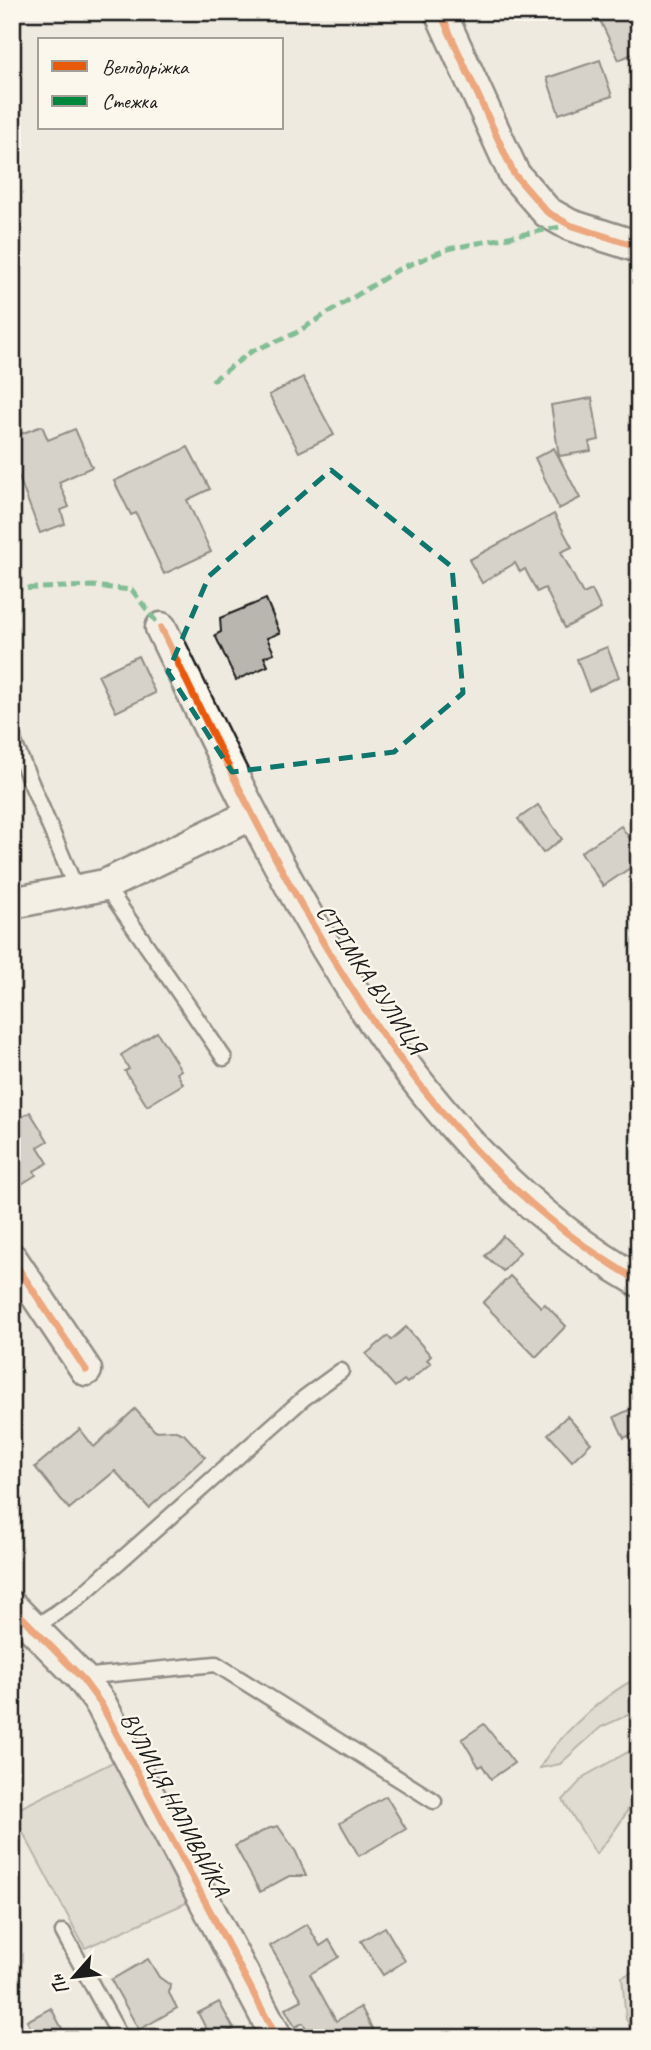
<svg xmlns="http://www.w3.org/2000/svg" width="651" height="2050" viewBox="0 0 651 2050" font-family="Caveat,sans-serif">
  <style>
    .green { fill: #ceccc2; stroke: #75746f; stroke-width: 2 }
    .building { fill: #b9b6af; stroke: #1c1c1c; stroke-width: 2 }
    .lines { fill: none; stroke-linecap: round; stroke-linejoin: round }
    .service-casing { stroke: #1c1c1c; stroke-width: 19 }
    .minor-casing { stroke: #1c1c1c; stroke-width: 35 }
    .service { stroke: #fbf7ec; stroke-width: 14 }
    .minor { stroke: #fbf7ec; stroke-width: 30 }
    .quiet { stroke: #00873e; stroke-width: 5; stroke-dasharray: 10 5; stroke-linecap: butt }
    .cycleway-casing { stroke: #fbf7ec; stroke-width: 11 }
    .cycleway { stroke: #e8590c; stroke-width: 7 }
    .marked { fill: none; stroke: #0f766e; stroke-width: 5; stroke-dasharray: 14 9; stroke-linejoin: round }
    .labels { text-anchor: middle; stroke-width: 5; stroke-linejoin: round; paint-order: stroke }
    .street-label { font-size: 24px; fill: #1c1c1c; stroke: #fbf7ec }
  </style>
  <rect width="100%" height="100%" fill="#eeeadf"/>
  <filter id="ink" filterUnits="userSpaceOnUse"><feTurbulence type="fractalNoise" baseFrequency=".0143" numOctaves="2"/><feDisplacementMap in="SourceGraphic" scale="14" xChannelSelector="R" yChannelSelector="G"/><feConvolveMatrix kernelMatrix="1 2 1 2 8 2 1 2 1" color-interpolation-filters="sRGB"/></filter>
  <g filter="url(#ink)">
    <g class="green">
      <path d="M 639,1677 L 639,1710 L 601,1727 L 560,1764 L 540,1768 C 557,1736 606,1693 639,1677 Z"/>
      <path d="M 630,1751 C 633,1758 638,1764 639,1771 C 641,1799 613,1834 596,1854 L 563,1800 L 585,1776 Z"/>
      <polygon points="121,1758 193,1900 85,1948 12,1812"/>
      <polygon points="639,1969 639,2038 637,2038 626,2019 622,1977"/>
    </g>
    <g class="building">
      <polygon points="596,12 632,12 639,26 639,51 619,60"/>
      <polygon points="600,60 612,96 559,114 547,78"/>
      <polygon points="303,377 334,435 299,452 269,395"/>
      <polygon points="592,398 599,440 589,442 591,451 559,456 551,405"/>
      <polygon points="42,426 48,440 75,429 92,467 59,482 69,507 61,510 65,524 40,533 18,475 12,477 12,437"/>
      <polygon points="188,447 210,489 187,500 211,552 164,574 136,513 131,515 114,481"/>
      <polygon points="554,448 580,498 559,509 535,458"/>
      <polygon points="554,514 572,547 561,552 583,594 592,590 601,609 565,628 545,588 537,592 525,569 520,572 515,563 482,583 469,560"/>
      <polygon points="266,599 280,633 267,638 274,653 264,657 268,666 236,680 215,635 221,632 220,618"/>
      <polygon points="607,647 619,677 589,691 577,659"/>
      <polygon points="138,656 155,693 116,712 98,675"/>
      <polygon points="538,805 562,839 543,853 518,819"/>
      <polygon points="621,826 639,852 639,862 603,886 581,852"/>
      <polygon points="157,1032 181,1070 177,1073 183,1084 147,1106 125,1071 129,1069 121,1055"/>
      <polygon points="30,1112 48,1141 38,1147 48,1163 34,1171 36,1175 12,1190 12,1123"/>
      <polygon points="503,1236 520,1252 503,1271 485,1256"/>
      <polygon points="510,1276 541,1307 545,1304 566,1326 536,1357 483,1303"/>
      <polygon points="406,1327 431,1356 427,1360 431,1363 407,1383 404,1380 395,1387 366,1354 388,1336 391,1340"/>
      <polygon points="639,1405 639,1431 624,1438 614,1417"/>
      <polygon points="135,1409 155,1431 173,1430 184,1434 205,1457 149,1508 115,1471 69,1509 35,1467 80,1429 94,1447"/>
      <polygon points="567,1416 591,1443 572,1461 548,1434"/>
      <polygon points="484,1724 514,1763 491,1779 482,1765 479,1767 462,1739"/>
      <polygon points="386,1796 406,1829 359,1856 340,1823"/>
      <polygon points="278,1826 296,1852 306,1876 289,1876 260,1892 235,1846 267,1829"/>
      <polygon points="307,1924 320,1946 329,1940 339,1957 310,1974 336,2021 361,2007 377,2038 304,2038 310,2035 303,2023 295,2027 285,2009 302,2000 270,1946"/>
      <polygon points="385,1927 405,1961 383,1975 361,1941"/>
      <polygon points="148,1959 159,1977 170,1985 169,1993 177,2008 139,2030 111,1980"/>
      <polygon points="219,2002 234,2029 211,2038 198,2013"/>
      <polygon points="51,2008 67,2038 36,2038 27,2021"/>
    </g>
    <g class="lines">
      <g class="service-casing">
        <g id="service">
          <polyline points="12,738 77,891"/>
          <polyline points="105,885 224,1058"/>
          <polyline points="35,1627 77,1599 304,1398 341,1371"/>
          <polyline points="81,1677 216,1664 434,1801"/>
          <polyline points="63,1932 121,2038"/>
        </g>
      </g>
      <g class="minor-casing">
        <g id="minor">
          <polyline points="440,12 514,174 547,212 570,225 639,247"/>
          <path d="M 161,628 C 275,864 402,1145 639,1281"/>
          <polyline points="12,903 105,885 251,815"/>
          <polyline points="12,1259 86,1370"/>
          <polyline points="12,1607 81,1677 101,1704 277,2038"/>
        </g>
      </g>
      <use href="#service" class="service"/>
      <use href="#minor" class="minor"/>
      <g class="quiet">
        <polyline points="212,381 252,351 294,334 399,269 448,249 570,225"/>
        <polyline points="12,589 93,586 132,590 161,628"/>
      </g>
      <g class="cycleway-casing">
        <g id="cycleway">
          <polyline points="440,12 514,174 547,212 570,225 639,247"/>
          <path d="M 161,628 C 275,864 402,1145 639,1281"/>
          <polyline points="12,1259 86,1370"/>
          <polyline points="12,1607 81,1677 101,1704 277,2038"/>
        </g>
      </g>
      <use href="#cycleway" class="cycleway"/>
    </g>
  </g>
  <path d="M0 0H651V2050H0ZM 331,470 L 452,567 L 463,693 L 394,752 L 232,772 L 168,672 L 209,576 Z" fill="#eeeadf" fill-opacity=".55" fill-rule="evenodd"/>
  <path class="marked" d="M 331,470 L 452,567 L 463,693 L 394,752 L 232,772 L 168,672 L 209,576 Z"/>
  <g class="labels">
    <g class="street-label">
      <text transform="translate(371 979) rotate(56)" y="8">СТРІМКА ВУЛИЦЯ</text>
      <text transform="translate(175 1804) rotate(62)" y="8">ВУЛИЦЯ НАЛИВАЙКА</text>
    </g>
  </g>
  <rect width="651" height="2050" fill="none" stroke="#fbf7ec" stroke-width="42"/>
  <rect x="21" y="21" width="609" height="2008" fill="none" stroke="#1c1c1c" stroke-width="2.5" filter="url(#ink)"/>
  <rect x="38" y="38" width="245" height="91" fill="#fbf7ec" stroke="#a29f99" stroke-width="2"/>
  <rect x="52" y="61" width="35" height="10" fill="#e8590c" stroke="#a29f99" stroke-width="2"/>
  <text x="102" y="74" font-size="21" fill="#1c1c1c">Велодоріжка</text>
  <rect x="52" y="96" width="35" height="10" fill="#00873e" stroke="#a29f99" stroke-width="2"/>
  <text x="102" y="108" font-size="21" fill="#1c1c1c">Стежка</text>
  <g transform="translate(74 1977) rotate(242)" stroke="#fbf7ec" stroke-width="5" paint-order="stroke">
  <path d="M0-5L12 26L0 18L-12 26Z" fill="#1c1c1c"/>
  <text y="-10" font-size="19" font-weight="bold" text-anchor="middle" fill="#1c1c1c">Пн</text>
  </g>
</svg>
